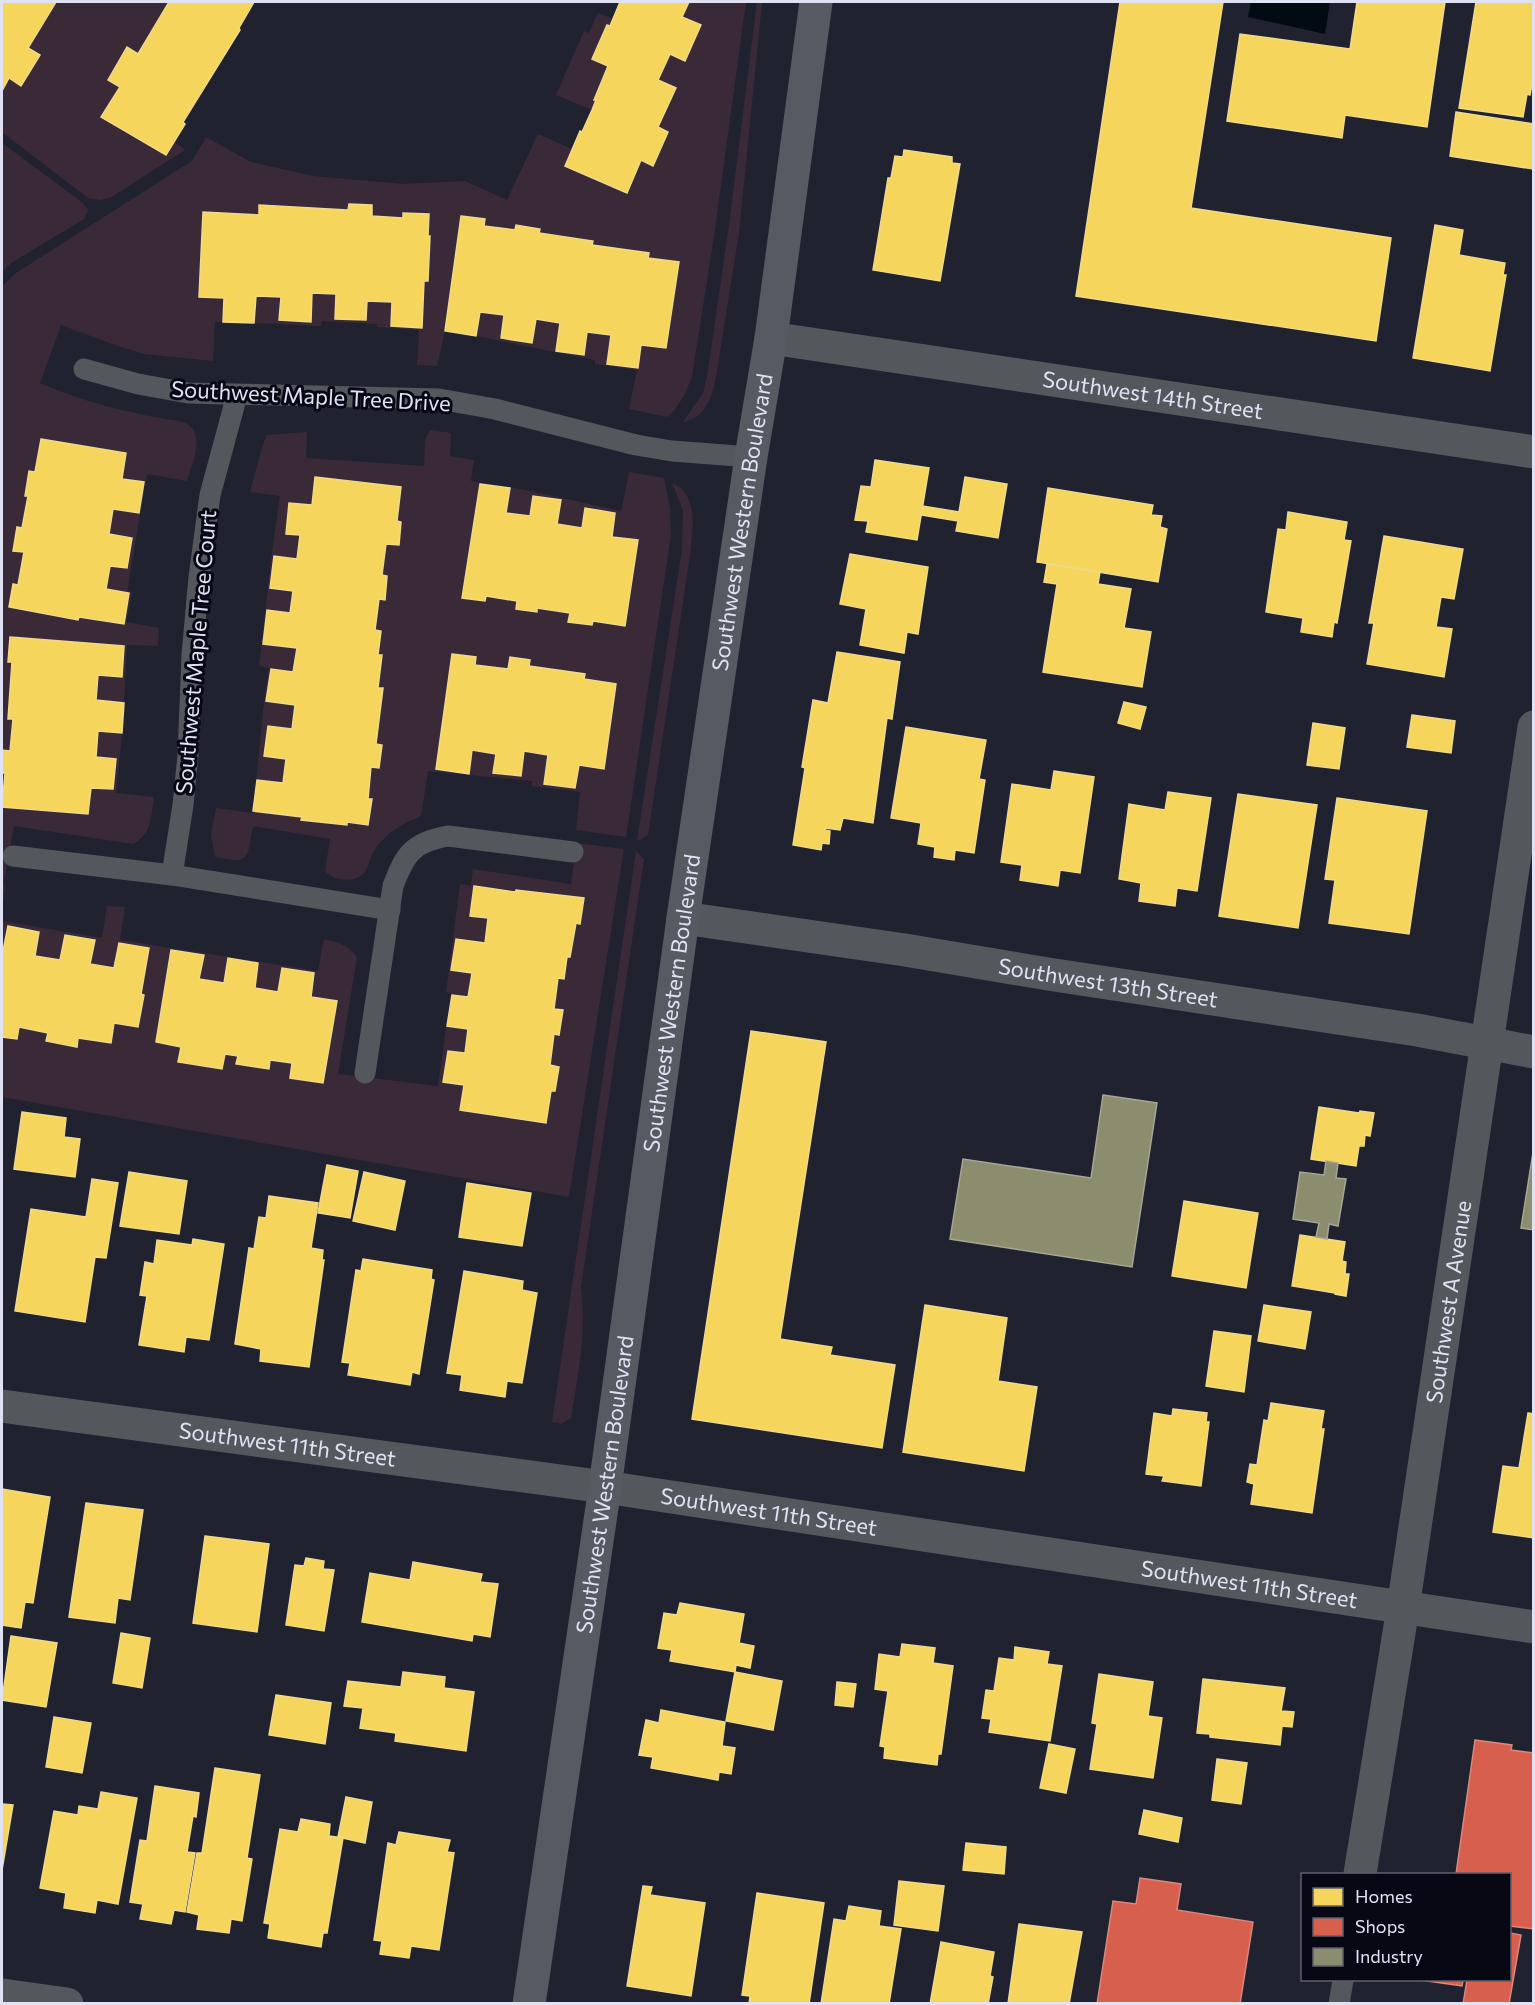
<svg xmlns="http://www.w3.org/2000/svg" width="1535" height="2005" viewBox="0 0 1535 2005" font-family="Commissioner,sans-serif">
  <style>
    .green { fill: #3a2a37; fill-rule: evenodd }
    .water { fill: #030b12 }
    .homes { fill: #f6d55c; stroke: #efd98a; stroke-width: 1.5 }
    .shops { fill: #d6604d; stroke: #d9877f; stroke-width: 1.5 }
    .industry { fill: #8c8c6e; stroke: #a5a696; stroke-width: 1.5 }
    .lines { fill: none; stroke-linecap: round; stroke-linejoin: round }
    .service { stroke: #54585d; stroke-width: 21 }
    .minor { stroke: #54585d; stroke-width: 33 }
    .secondary { stroke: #575a61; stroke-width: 33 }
    .labels { text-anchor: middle; stroke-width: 6; stroke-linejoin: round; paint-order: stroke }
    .street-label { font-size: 22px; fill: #e0e2f4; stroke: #070813 }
  </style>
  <rect width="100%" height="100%" fill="#212230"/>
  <g class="green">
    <polygon points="56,2 169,2 138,54 126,48 108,79 120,87 102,117 166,155 174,142 185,150 110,198 100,200 88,198 2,132 2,91 9,78 39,55 28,48"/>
    <path d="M 689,2 L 746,2 L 714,237 L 692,376 C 687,391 680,405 668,417 L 629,409 L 637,370 L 595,364 L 595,360 L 476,336 L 480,312 L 504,315 L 501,338 L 532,343 L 536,319 L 560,323 L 556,351 L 583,355 L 587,332 L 611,335 L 607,364 L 637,368 L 641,345 L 666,347 L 679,262 L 648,258 L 648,253 L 592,245 L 593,241 L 539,233 L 540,229 L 516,225 L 515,230 L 484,226 L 485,219 L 461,217 L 445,331 L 437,366 L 417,365 L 419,330 L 377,327 L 377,324 L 322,321 L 321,326 L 254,323 L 256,296 L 281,297 L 279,320 L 311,321 L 312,293 L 336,294 L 336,319 L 366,320 L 367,301 L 392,302 L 391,326 L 422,328 L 424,281 L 428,281 L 430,237 L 428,236 L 429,214 L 404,213 L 403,218 L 372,216 L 372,205 L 349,204 L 348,210 L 260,206 L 259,215 L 224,298 L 223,322 L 215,322 L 213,361 L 144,354 L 115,345 L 61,325 L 40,383 C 81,401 121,411 165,419 C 175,420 189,421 194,431 C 201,446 191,467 187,481 L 147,474 L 129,579 L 128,591 L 132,592 L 126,622 L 159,628 L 158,646 L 127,645 L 124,703 L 96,700 L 98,675 L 122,677 L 123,646 L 10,637 L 8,661 L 12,662 L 8,718 L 13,719 L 10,751 L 2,750 L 2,286 L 16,273 L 192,161 L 206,137 L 251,162 L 313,176 L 403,184 L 465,181 L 507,200 L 538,134 L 572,149 L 565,166 L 627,192 L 641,160 L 653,165 L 668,132 L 658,127 L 675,88 L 658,80 L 670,54 L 685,60 L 701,25 L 682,17 ZM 41,439 L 125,453 L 122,479 L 144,483 L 139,513 L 113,509 L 109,534 L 132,538 L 127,568 L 110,566 L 106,589 L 129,593 L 124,624 L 79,617 L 77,620 L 9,606 L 12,584 L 18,585 L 24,552 L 13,550 L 17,527 L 22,528 L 28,496 L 25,495 L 29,471 L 35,472 Z"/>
    <path d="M 757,2 L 762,2 L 739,233 L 716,377 C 712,397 706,418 683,422 L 703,393 L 707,377 L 728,232 Z"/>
    <polygon points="598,13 613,19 610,26 607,25 592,59 608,66 594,99 596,100 592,110 556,95 584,31 589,33"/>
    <polygon points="2,143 83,203 88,210 84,219 11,263 2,272"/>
    <path d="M 430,430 L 451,433 L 450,456 L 474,460 L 471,481 L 521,489 L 621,511 L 629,472 L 664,478 L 670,508 L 671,535 L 626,837 L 576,830 L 580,792 L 532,786 L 532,781 L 428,771 L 421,816 C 409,821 398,826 388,835 C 383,840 376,846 373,853 C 369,859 369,869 363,874 C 353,883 333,881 325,871 L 330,839 L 253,826 C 247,858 251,865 215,857 L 211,835 L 216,808 L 253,813 L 263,711 L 269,668 L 259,666 L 273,544 L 280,496 L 250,492 L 263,444 L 267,435 L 307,432 L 306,458 L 424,466 L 425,440 ZM 315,477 L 400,487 L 397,521 L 399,545 L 386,544 L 382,575 L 387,576 L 385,599 L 379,599 L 375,630 L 381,631 L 378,655 L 382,656 L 378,688 L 383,688 L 368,799 L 371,800 L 368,825 L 347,822 L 347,825 L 301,819 L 302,817 L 254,811 L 257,781 L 283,783 L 286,759 L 264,756 L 268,726 L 292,729 L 295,705 L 267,701 L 271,669 L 293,672 L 297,648 L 264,644 L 290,613 L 293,591 L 270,588 L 274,556 L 297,559 L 300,535 L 286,533 L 289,503 L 312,505 ZM 480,484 L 510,488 L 506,513 L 530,516 L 533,496 L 560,500 L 557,524 L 582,528 L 585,508 L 615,513 L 612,537 L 638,541 L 624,626 L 593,621 L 592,625 L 569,622 L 570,613 L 537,608 L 537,612 L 516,609 L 517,601 L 486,596 L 485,601 L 462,598 ZM 452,654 L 476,657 L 475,665 L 508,669 L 510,658 L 530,660 L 529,666 L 584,674 L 584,679 L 616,684 L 604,768 L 579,765 L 575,788 L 544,784 L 548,755 L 524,751 L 520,776 L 493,773 L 496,754 L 472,750 L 469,774 L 436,769 Z"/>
    <path d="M 672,483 C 700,494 692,532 690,555 L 648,835 L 637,841 L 682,549 L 683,510 Z"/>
    <path d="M 98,731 L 122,733 L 116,793 L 154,797 C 151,816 152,834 133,844 L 14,826 L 4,881 L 5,889 L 2,910 L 2,773 L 5,773 L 2,807 L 88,814 L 91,788 L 113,789 L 116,759 L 96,757 Z"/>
    <path d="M 577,843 L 624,849 L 569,1197 L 2,1097 L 2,1037 L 17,1039 L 19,1027 L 48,1033 L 46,1041 L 76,1047 L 78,1038 L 111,1043 L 114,1023 L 138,1027 L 144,995 L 141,994 L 149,948 L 119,943 L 114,968 L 90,964 L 94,940 L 65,935 L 60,960 L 35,956 L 39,932 L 8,926 L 3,951 L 2,950 L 2,921 L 102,938 L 107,906 L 125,907 L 120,940 L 318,971 L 324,939 C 338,942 348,945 357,957 L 338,1074 L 438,1086 L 451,993 L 446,992 L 460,884 L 471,886 L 473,869 L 571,884 ZM 474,886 L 584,898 L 580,924 L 576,923 L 570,957 L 567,957 L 564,978 L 558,978 L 554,1009 L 563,1010 L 559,1035 L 554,1034 L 550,1065 L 559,1067 L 555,1091 L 551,1091 L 546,1123 L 461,1110 L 464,1085 L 443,1082 L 448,1051 L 465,1053 L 468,1029 L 447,1026 L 452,995 L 468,997 L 472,973 L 456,939 L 485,943 L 488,918 L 470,915 ZM 171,950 L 203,955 L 199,979 L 224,983 L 228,958 L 258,963 L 255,988 L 278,992 L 283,968 L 314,972 L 311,997 L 290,1078 L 292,1063 L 270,1060 L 268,1069 L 237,1064 L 238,1056 L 225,1054 L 222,1069 L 179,1062 L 181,1047 L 156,1042 Z"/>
    <path d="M 636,851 L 644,859 L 581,1287 C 587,1332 578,1374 571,1418 L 561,1424 L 552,1422 Z"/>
  </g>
  <polygon class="water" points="1251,2 1330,2 1325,34 1248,17"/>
  <g class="homes">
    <polygon points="2,2 56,2 28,48 40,55 21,86 9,78 2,91"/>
    <polygon points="169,2 254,2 239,28 240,30 183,122 185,124 166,155 101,117 120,87 108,80 127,47 138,54"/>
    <polygon points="620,2 689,2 682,17 701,25 685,61 670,54 658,80 676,88 658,127 668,132 653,166 641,160 627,193 565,166 580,131 582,132 592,110 596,100 594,100 608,66 592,59 607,25 610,26"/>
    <polygon points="1120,2 1223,2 1191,208 1391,238 1376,341 1076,296"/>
    <polygon points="1357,2 1445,2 1427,127 1345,115 1342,138 1227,121 1240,34 1350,49"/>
    <polygon points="1476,2 1534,2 1534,73 1530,95 1527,94 1523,117 1459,108"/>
    <polygon points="1456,112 1534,124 1533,169 1450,156"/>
    <polygon points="904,150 952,157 952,163 960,164 940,281 873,270 888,178 891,178 895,156 903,157"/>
    <polygon points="349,204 372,205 372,216 403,218 403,213 429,214 428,236 430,236 428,281 424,281 422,328 391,326 392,302 367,301 366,320 335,319 336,294 312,293 311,322 279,320 281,297 256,296 254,323 223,322 224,298 199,297 203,212 259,215 259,205 348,210"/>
    <polygon points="461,216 485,219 484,226 515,230 516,225 540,229 539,233 593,241 592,245 649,253 648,258 679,262 666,348 641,345 638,368 607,364 611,335 587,332 584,355 556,351 560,323 536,319 532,343 501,338 504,315 480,312 476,336 445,331"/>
    <polygon points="1435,225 1463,230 1459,255 1505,263 1503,275 1506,275 1490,371 1413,358"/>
    <polygon points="41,439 126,453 122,479 144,482 139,513 113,509 109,534 132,538 127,568 110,566 106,589 129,593 124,624 79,617 78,620 9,607 13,584 18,585 24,552 13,551 17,527 22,528 28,496 25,496 29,471 35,472"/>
    <polygon points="875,460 929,468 917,540 866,532 868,521 855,520 861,486 871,487"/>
    <polygon points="315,477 401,487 397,521 401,522 399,545 386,544 382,575 387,576 385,600 379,599 375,630 381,631 378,655 382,655 378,688 383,688 376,744 382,745 379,768 371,767 368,799 372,799 368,825 347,822 347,825 301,820 302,817 253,811 257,780 283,783 286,759 264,756 268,726 292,729 295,705 266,701 271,669 293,672 297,648 263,644 267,610 290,613 293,591 270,588 274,556 297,559 300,535 286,534 289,503 312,505"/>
    <polygon points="965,477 1007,484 998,538 956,531 958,521 921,515 923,506 959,512"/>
    <polygon points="480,484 510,488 506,513 530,516 533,496 561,500 557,524 582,528 585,508 615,513 612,537 638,540 625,626 593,621 592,625 568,622 570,613 537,608 537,612 516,609 517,601 486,596 485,601 462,598"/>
    <polygon points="1048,488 1153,505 1151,515 1162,516 1160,527 1167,529 1158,582 1037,562"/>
    <polygon points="1288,512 1347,522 1344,540 1351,541 1337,623 1334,622 1332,637 1301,632 1303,618 1266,612 1278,529 1286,530"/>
    <polygon points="1384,536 1463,549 1454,599 1441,597 1436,627 1452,629 1444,677 1367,664 1374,623 1369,623"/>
    <polygon points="850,554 928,567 918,634 907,632 904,653 860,645 866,609 840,604"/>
    <polygon points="1047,564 1100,572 1098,584 1131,589 1124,628 1151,632 1142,687 1043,672 1057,584 1044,582"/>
    <polygon points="10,637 124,646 122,677 98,675 96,700 124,703 122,733 98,731 96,757 116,759 113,789 91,788 88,814 2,807 5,773 2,773 2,750 10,751 13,719 8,719 12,662 8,662"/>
    <polygon points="837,652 900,662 892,719 887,718 873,823 843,818 840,830 825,828 825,830 830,831 829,844 822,843 821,850 793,845 805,768 802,767 813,700 828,703"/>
    <polygon points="452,654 476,657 475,665 508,669 510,657 530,660 529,666 585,674 584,679 616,684 604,769 579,765 575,788 544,784 548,755 524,751 521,776 493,773 496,754 472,750 469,774 436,769"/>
    <polygon points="1124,702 1146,707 1140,729 1118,723"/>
    <polygon points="1412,715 1455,721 1451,753 1407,747"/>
    <polygon points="1313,723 1345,728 1339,769 1307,765"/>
    <polygon points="906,727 986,740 979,779 985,780 974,853 955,850 954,860 934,857 935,847 918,844 921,823 891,818"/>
    <polygon points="1054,771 1094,777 1080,873 1060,870 1058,886 1020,880 1022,865 1001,862 1012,784 1051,790"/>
    <polygon points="1168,792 1211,798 1197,891 1177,888 1175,906 1139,901 1141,883 1119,879 1129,804 1165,810"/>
    <polygon points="1238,794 1317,805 1298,928 1219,916"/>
    <polygon points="1337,798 1427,811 1409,934 1329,923 1335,880 1325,879"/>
    <polygon points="474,886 515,892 516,890 584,898 580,924 576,923 570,957 567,957 564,979 558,978 554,1009 563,1010 559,1035 554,1034 550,1065 559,1067 555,1091 551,1091 546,1123 460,1110 464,1085 443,1082 448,1051 465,1053 468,1029 447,1026 452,995 468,997 472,973 451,970 456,939 485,943 488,918 470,916"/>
    <polygon points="8,926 39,932 35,956 60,960 65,935 95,940 90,964 114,968 119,943 149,948 141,994 144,995 138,1027 114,1023 111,1043 78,1038 77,1047 46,1041 48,1033 19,1027 17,1039 2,1037 2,950 3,951"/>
    <polygon points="171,950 204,955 199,979 224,983 228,958 258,963 255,988 278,992 282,968 314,973 311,997 337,1001 323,1083 290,1078 292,1063 270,1060 269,1069 236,1064 238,1056 225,1054 222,1069 178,1062 181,1047 156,1042"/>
    <polygon points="751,1031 826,1042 780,1339 832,1347 830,1355 895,1365 882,1448 692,1419"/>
    <polygon points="1319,1107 1359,1113 1360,1111 1374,1113 1370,1136 1365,1135 1364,1146 1359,1146 1356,1166 1311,1159"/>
    <polygon points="22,1112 66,1118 64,1137 80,1139 75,1177 14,1169"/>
    <polygon points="327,1165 358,1171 350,1218 318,1213"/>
    <polygon points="129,1172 187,1181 179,1234 120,1226"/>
    <polygon points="364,1172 405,1181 395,1230 353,1221"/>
    <polygon points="92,1179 118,1183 106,1258 95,1257 85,1322 15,1311 31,1209 86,1217"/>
    <polygon points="467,1183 531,1193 522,1246 459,1237"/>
    <polygon points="269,1196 318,1203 311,1248 323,1250 322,1260 324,1260 309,1367 260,1361 261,1349 235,1344 249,1248 254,1249 259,1217 266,1218"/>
    <polygon points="1184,1201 1258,1213 1246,1288 1172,1276"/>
    <polygon points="1300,1235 1345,1242 1342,1261 1346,1262 1345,1274 1349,1274 1346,1296 1335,1294 1335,1293 1292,1286"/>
    <polygon points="193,1239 224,1244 209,1340 186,1337 184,1352 139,1345 147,1296 140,1295 145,1262 154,1264 157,1240 192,1245"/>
    <polygon points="363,1259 432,1270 431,1279 434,1280 419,1374 412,1372 410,1385 348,1375 350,1363 342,1362 356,1270 361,1271"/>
    <polygon points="464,1271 523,1281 522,1290 537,1293 522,1383 507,1381 505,1397 460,1390 462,1375 447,1373"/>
    <polygon points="925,1305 1007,1318 998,1381 1037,1387 1024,1471 903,1452"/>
    <polygon points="1264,1305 1311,1312 1305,1349 1258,1341"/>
    <polygon points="1214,1331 1251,1336 1244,1392 1206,1386"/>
    <polygon points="1271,1403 1324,1411 1321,1429 1324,1429 1312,1513 1251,1504 1254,1484 1247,1482 1250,1464 1257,1465 1264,1420 1268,1421"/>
    <polygon points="1173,1409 1207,1413 1206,1422 1209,1422 1201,1486 1162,1481 1164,1476 1146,1474 1154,1413 1172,1416"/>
    <polygon points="1528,1413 1534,1414 1534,1538 1493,1532 1503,1466 1519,1468"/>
    <polygon points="2,1489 50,1497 33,1603 25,1602 21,1628 2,1625"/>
    <polygon points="86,1503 143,1510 130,1600 118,1598 115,1623 69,1617"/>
    <polygon points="205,1536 269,1544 257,1632 193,1623"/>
    <polygon points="306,1558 324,1561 323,1569 334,1570 324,1631 286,1625 295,1565 304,1566"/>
    <polygon points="413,1562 482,1574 480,1582 498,1584 490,1637 473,1634 472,1641 362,1622 370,1573 410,1580"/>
    <polygon points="680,1603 744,1614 739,1643 754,1646 750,1668 736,1665 735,1672 670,1661 672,1650 658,1648 664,1613 677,1615"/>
    <polygon points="121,1633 150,1638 142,1688 113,1683"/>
    <polygon points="11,1636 57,1643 46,1707 2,1700"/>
    <polygon points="902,1644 935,1648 933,1663 953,1666 941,1754 938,1754 937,1765 884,1758 885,1747 880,1746 888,1691 875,1689 879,1654 900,1657"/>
    <polygon points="1015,1647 1049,1652 1047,1664 1062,1666 1050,1741 989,1732 991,1719 982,1718 986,1690 994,1691 999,1658 1014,1660"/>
    <polygon points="403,1672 445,1677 444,1688 474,1692 466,1751 395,1741 396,1733 360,1728 363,1708 344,1706 348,1681 401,1687"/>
    <polygon points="735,1672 782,1681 773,1730 726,1721"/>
    <polygon points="1099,1674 1153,1682 1148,1716 1162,1718 1153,1778 1090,1769 1097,1724 1092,1723"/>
    <polygon points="1203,1679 1285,1688 1281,1711 1294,1712 1292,1727 1282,1726 1280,1745 1210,1737 1210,1734 1197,1733"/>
    <polygon points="837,1682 856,1684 853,1707 835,1705"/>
    <polygon points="276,1695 331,1703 325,1744 269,1735"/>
    <polygon points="661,1710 725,1722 722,1746 735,1748 731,1774 719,1772 718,1780 651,1768 653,1757 639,1755 646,1720 659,1723"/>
    <polygon points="54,1717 91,1723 82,1773 46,1767"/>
    <polygon points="1049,1744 1075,1749 1066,1793 1040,1788"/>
    <polygon points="1217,1759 1247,1763 1241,1804 1212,1800"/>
    <polygon points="215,1768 260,1775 247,1858 252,1859 242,1921 231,1919 229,1933 197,1929 199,1915 187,1912 197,1853 202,1853"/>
    <polygon points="155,1786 199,1793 196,1817 193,1816 187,1852 195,1853 185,1912 174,1910 171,1924 140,1919 143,1904 130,1902 140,1840 147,1841"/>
    <polygon points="101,1792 137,1798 118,1904 97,1900 95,1913 64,1908 66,1893 40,1888 54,1811 78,1815 79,1806 98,1809"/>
    <polygon points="346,1797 372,1802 365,1843 338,1837"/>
    <polygon points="2,1804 13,1805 2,1870"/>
    <polygon points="1144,1810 1182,1818 1178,1842 1139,1834"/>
    <polygon points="301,1819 330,1824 329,1836 343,1838 327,1933 323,1933 321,1947 268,1938 270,1924 264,1923 280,1829 298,1832"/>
    <polygon points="399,1832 450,1840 447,1852 454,1853 439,1950 411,1946 409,1958 380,1954 382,1941 374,1940 388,1843 396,1845"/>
    <polygon points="966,1843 1006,1847 1004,1874 963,1870"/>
    <polygon points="899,1881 944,1886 938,1931 894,1925"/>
    <polygon points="643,1886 652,1887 650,1895 705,1903 691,1996 627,1986"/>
    <polygon points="757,1893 824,1903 809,2004 749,2004 750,1996 742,1995"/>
    <polygon points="849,1906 881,1911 879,1926 901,1929 889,2004 821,2004 834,1919 846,1921"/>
    <polygon points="1019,1924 1082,1932 1069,2004 1008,2004"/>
    <polygon points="941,1942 994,1952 990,1976 993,1977 988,2004 930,2004"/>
  </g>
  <g class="shops">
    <polygon points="1475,1740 1512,1745 1511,1750 1534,1753 1534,1929 1510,1926 1510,1874 1456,1874"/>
    <polygon points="1140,1878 1181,1884 1177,1910 1253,1922 1240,2004 1097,2004 1113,1901 1136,1904"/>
    <polygon points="1510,1933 1521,1935 1509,2004 1463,2004 1467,1980 1510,1980"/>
    <polygon points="1420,1980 1463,1980 1462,1986"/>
  </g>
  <g class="industry">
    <polygon points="1103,1095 1157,1103 1132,1267 950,1239 963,1159 1091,1178"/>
    <polygon points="1534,1146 1534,1230 1521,1228"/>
    <polygon points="1326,1161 1338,1163 1336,1178 1346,1179 1338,1226 1329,1224 1327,1239 1316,1237 1319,1223 1293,1219 1300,1172 1324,1175"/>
  </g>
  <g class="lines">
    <g class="service">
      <polyline points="84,369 138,384 188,393 439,399 495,409 636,445 672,451 751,457"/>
      <polyline points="13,856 172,875 390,910"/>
      <polyline points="172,875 183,805 188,755 192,655 199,577 210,495 237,395"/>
      <path d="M 365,1073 L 393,886 C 405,854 413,842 448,836 L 573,852"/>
      <polyline points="1339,2004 1343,1980"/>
    </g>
    <g class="minor">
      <path id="s1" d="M 771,338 L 1534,452"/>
      <path id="s2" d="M 683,918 L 905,950 L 1048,974 L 1417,1030 L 1534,1052"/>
      <path id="s3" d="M 2,1406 L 605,1487 L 1534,1627"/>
      <path id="s4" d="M 1360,1874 L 1403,1608 L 1534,727"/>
      <polyline points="2,1995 67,2004"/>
    </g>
    <path class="secondary" id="s5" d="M 529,2004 L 605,1487 L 683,918 L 751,457 L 771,338 L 816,2"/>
  </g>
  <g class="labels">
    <g class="street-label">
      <text dy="8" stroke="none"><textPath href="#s1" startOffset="386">Southwest 14th Street</textPath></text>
      <text transform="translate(311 396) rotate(3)" y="8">Southwest Maple Tree Drive</text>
      <text dy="8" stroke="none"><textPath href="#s5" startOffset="1497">Southwest Western Boulevard</textPath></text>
      <text transform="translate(196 652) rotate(-85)" y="8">Southwest Maple Tree Court</text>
      <text dy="8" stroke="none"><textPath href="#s2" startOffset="430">Southwest 13th Street</textPath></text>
      <text dy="8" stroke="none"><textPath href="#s5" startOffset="1011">Southwest Western Boulevard</textPath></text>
      <text dy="8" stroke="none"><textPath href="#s4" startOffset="579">Southwest A Avenue</textPath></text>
      <text dy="8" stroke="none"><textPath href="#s3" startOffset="288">Southwest 11th Street</textPath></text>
      <text dy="8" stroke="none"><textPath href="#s5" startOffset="525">Southwest Western Boulevard</textPath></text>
      <text dy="8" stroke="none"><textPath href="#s3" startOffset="774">Southwest 11th Street</textPath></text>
      <text dy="8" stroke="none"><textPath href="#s3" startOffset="1260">Southwest 11th Street</textPath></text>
    </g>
  </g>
  <rect width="1535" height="2005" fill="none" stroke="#e0e2f4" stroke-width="6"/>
  <rect x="1301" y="1873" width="210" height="108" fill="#070813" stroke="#5e5f6d" stroke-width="1.5"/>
  <rect x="1313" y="1888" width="30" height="18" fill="#f6d55c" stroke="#5e5f6d" stroke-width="1.5"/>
  <text x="1355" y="1903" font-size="18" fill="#e0e2f4">Homes</text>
  <rect x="1313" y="1918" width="30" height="18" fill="#d6604d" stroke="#5e5f6d" stroke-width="1.5"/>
  <text x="1355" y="1933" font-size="18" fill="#e0e2f4">Shops</text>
  <rect x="1313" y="1948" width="30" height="18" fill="#8c8c6e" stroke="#5e5f6d" stroke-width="1.5"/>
  <text x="1355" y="1963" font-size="18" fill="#e0e2f4">Industry</text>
</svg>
